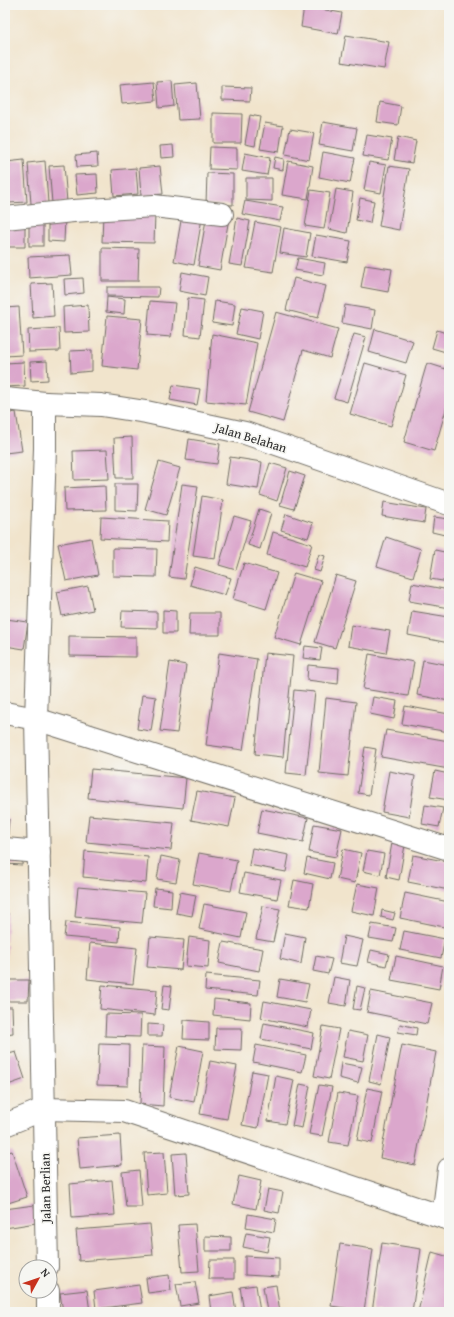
<svg xmlns="http://www.w3.org/2000/svg" width="454" height="1317" viewBox="0 0 454 1317" font-family="'Gentium Book Plus',serif">
  <style>
    .building { fill: #dba7cc }
    .lines { fill: none; stroke-linecap: round; stroke-linejoin: round }
    .street-casing { stroke: #706c63; stroke-width: 24 }
    .secondary-casing { stroke: #706c63; stroke-width: 24 }
    .street { stroke: #fff; stroke-width: 22 }
    .secondary { stroke: #fff; stroke-width: 22 }
    .labels { text-anchor: middle; stroke-width: 3.5; stroke-linejoin: round; paint-order: stroke }
    .street-label { font-size: 13px; fill: #2b2b2b; stroke: #f6f6f2 }
  </style>
  <rect width="100%" height="100%" fill="#f6f6f2"/>
  <filter id="ink" filterUnits="userSpaceOnUse"><feTurbulence type="fractalNoise" baseFrequency=".025" numOctaves="2"/><feDisplacementMap in="SourceGraphic" scale="8" xChannelSelector="R" yChannelSelector="G"/><feConvolveMatrix kernelMatrix="1 2 1 2 8 2 1 2 1" color-interpolation-filters="sRGB"/></filter>
  <filter id="wash" filterUnits="userSpaceOnUse"><feTurbulence type="fractalNoise" baseFrequency=".012" numOctaves="4" result="noise"/><feDisplacementMap in="SourceGraphic" scale="16" xChannelSelector="R" yChannelSelector="G"/><feGaussianBlur stdDeviation="0.9" result="paint"/><feColorMatrix in="noise" values="0 0 0 0 0 0 0 0 0 0 0 0 0 0 0 0 0 1.4 0 .05"/><feComposite in="paint" operator="in"/></filter>
  <g filter="url(#wash)">
    <rect width="100%" height="100%" fill="#f1e4cc"/>
    <g id="blocks">
      <g class="building">
        <polygon points="304,6 342,13 338,34 301,27"/>
        <polygon points="346,35 389,42 384,69 341,62"/>
        <polygon points="172,81 174,106 159,108 157,82"/>
        <polygon points="154,82 156,101 122,104 120,85"/>
        <polygon points="197,83 200,119 178,120 175,85"/>
        <polygon points="222,87 251,88 250,101 222,100"/>
        <polygon points="380,102 401,106 398,125 377,122"/>
        <polygon points="213,113 242,114 241,143 213,143"/>
        <polygon points="250,115 260,117 255,146 245,144"/>
        <polygon points="323,122 357,128 353,151 319,145"/>
        <polygon points="265,123 283,126 279,152 260,149"/>
        <polygon points="290,129 314,133 309,160 285,155"/>
        <polygon points="367,135 392,139 388,160 363,156"/>
        <polygon points="398,137 416,141 412,163 394,160"/>
        <polygon points="173,145 174,157 161,158 160,146"/>
        <polygon points="210,147 237,148 237,170 209,169"/>
        <polygon points="323,152 355,158 350,183 319,177"/>
        <polygon points="97,153 98,166 77,167 76,155"/>
        <polygon points="245,153 270,158 267,175 242,171"/>
        <polygon points="275,157 284,159 283,170 273,168"/>
        <polygon points="24,160 27,202 9,203 6,162"/>
        <polygon points="45,161 48,203 31,204 28,163"/>
        <polygon points="288,161 313,166 308,199 282,195"/>
        <polygon points="369,162 386,165 381,193 364,190"/>
        <polygon points="64,165 67,202 52,203 49,166"/>
        <polygon points="160,166 163,194 141,196 139,168"/>
        <polygon points="389,166 409,169 399,230 379,226"/>
        <polygon points="136,168 138,194 114,196 112,170"/>
        <polygon points="207,173 233,174 233,205 206,204"/>
        <polygon points="97,174 98,193 77,195 75,175"/>
        <polygon points="246,178 272,178 272,201 246,200"/>
        <polygon points="336,189 353,192 347,233 329,229"/>
        <polygon points="311,190 330,193 324,229 305,226"/>
        <polygon points="360,198 374,201 370,223 356,220"/>
        <polygon points="245,201 283,207 280,221 242,214"/>
        <polygon points="103,213 155,214 154,243 102,242"/>
        <polygon points="207,214 229,218 220,270 198,266"/>
        <polygon points="182,215 202,218 194,265 174,261"/>
        <rect x="29" y="217" width="14" height="29"/>
        <polygon points="48,218 65,218 64,242 48,241"/>
        <polygon points="237,218 250,221 242,266 229,264"/>
        <polygon points="5,219 25,220 25,247 5,247"/>
        <polygon points="255,222 281,227 273,272 246,268"/>
        <polygon points="284,228 310,233 306,257 280,253"/>
        <polygon points="316,235 351,241 347,262 312,256"/>
        <polygon points="102,248 139,249 138,281 102,281"/>
        <polygon points="70,255 72,275 29,278 28,257"/>
        <polygon points="298,258 325,263 323,275 295,270"/>
        <polygon points="365,265 392,269 388,292 361,287"/>
        <polygon points="182,272 208,277 205,296 179,291"/>
        <polygon points="83,278 84,293 65,295 64,279"/>
        <polygon points="294,278 326,286 318,318 286,310"/>
        <polygon points="52,283 54,316 33,318 31,284"/>
        <polygon points="107,287 159,287 158,297 107,296"/>
        <polygon points="107,297 125,299 124,314 106,312"/>
        <polygon points="188,298 204,300 200,337 185,335"/>
        <polygon points="150,301 175,303 171,337 147,335"/>
        <polygon points="215,301 235,304 232,326 212,323"/>
        <polygon points="88,305 89,332 64,333 63,307"/>
        <polygon points="345,305 375,310 372,329 342,323"/>
        <polygon points="19,307 22,355 5,356 5,308"/>
        <polygon points="242,307 263,311 258,339 236,334"/>
        <polygon points="276,312 338,329 330,358 303,350 283,422 248,412"/>
        <polygon points="107,316 142,319 137,370 102,366"/>
        <polygon points="59,328 60,351 29,352 28,330"/>
        <polygon points="375,329 413,341 406,363 369,352"/>
        <polygon points="437,330 449,334 449,353 432,348"/>
        <polygon points="212,334 257,343 246,405 206,401"/>
        <polygon points="354,334 366,337 347,402 334,398"/>
        <polygon points="92,350 92,371 71,373 70,351"/>
        <polygon points="47,361 48,380 31,381 30,362"/>
        <polygon points="24,362 25,386 5,387 5,363"/>
        <polygon points="365,363 406,375 391,426 350,414"/>
        <polygon points="427,363 449,370 449,399 434,451 404,442"/>
        <polygon points="173,385 200,389 197,405 170,400"/>
        <polygon points="16,412 22,451 5,453 5,414"/>
        <polygon points="132,437 133,478 116,478 114,438"/>
        <polygon points="189,439 220,444 217,464 186,460"/>
        <polygon points="107,450 109,479 74,480 73,451"/>
        <polygon points="230,457 262,462 258,489 226,484"/>
        <polygon points="159,462 180,468 166,515 145,509"/>
        <polygon points="270,463 287,468 277,501 260,495"/>
        <polygon points="290,471 305,476 294,509 280,505"/>
        <polygon points="115,484 138,484 137,511 115,510"/>
        <polygon points="182,484 198,486 184,579 169,577"/>
        <polygon points="105,486 106,510 65,511 64,488"/>
        <polygon points="202,496 223,500 215,559 193,556"/>
        <polygon points="384,502 426,509 424,523 382,516"/>
        <polygon points="259,509 271,513 260,549 248,545"/>
        <polygon points="286,514 313,523 308,538 281,530"/>
        <polygon points="234,516 251,521 236,570 219,565"/>
        <polygon points="101,517 168,521 167,542 100,538"/>
        <polygon points="434,517 449,519 449,536 432,532"/>
        <polygon points="273,532 312,544 305,567 267,555"/>
        <polygon points="386,537 421,549 413,577 377,566"/>
        <polygon points="91,538 98,575 66,581 58,544"/>
        <polygon points="113,548 157,549 156,577 113,576"/>
        <polygon points="435,550 449,553 449,582 430,579"/>
        <polygon points="319,554 325,556 320,572 314,570"/>
        <polygon points="244,563 277,573 266,609 233,599"/>
        <polygon points="195,567 231,578 225,595 190,585"/>
        <polygon points="294,573 321,581 301,645 274,637"/>
        <polygon points="336,575 356,581 335,648 315,642"/>
        <polygon points="412,583 449,590 449,608 409,601"/>
        <polygon points="88,586 93,610 62,616 57,592"/>
        <polygon points="163,610 176,611 176,633 163,633"/>
        <polygon points="122,611 157,612 157,628 121,627"/>
        <polygon points="412,611 449,617 449,643 408,635"/>
        <polygon points="190,613 220,613 220,635 189,635"/>
        <polygon points="6,619 28,622 24,649 5,646"/>
        <polygon points="351,625 390,631 386,653 348,646"/>
        <polygon points="69,636 136,637 136,657 69,656"/>
        <polygon points="305,646 322,648 320,660 303,658"/>
        <polygon points="219,653 257,659 243,750 206,745"/>
        <polygon points="265,653 293,656 283,757 255,754"/>
        <polygon points="369,654 414,662 408,696 363,689"/>
        <polygon points="423,660 449,665 449,701 417,695"/>
        <polygon points="170,662 186,665 177,733 160,731"/>
        <polygon points="308,665 339,668 338,684 307,680"/>
        <polygon points="294,690 315,692 306,775 286,773"/>
        <polygon points="142,695 156,697 151,731 137,729"/>
        <polygon points="373,697 397,701 394,719 370,714"/>
        <polygon points="326,698 356,702 348,776 319,773"/>
        <polygon points="405,706 449,714 449,732 402,724"/>
        <polygon points="386,730 449,741 449,769 381,757"/>
        <polygon points="365,747 376,749 369,795 358,793"/>
        <polygon points="91,769 186,778 183,808 88,798"/>
        <polygon points="389,771 415,776 409,817 382,812"/>
        <polygon points="435,771 449,774 449,800 430,797"/>
        <polygon points="197,791 235,798 229,827 191,820"/>
        <polygon points="425,805 443,808 439,827 422,824"/>
        <polygon points="262,809 308,818 303,842 257,833"/>
        <polygon points="89,815 174,823 171,850 86,842"/>
        <polygon points="5,818 9,819 7,846 5,846"/>
        <polygon points="448,819 449,819 449,840 445,840"/>
        <polygon points="314,824 342,829 336,857 309,852"/>
        <polygon points="392,843 405,845 399,880 386,877"/>
        <polygon points="252,848 289,855 286,872 249,865"/>
        <polygon points="343,849 361,853 355,883 337,879"/>
        <polygon points="5,851 23,852 22,865 5,864"/>
        <polygon points="85,851 148,857 146,883 83,877"/>
        <polygon points="367,851 384,854 380,875 363,871"/>
        <polygon points="199,853 237,860 231,891 193,884"/>
        <polygon points="413,855 449,862 449,890 408,882"/>
        <polygon points="161,856 180,860 176,882 157,879"/>
        <polygon points="307,858 333,863 330,879 304,873"/>
        <polygon points="244,873 281,880 277,899 240,892"/>
        <polygon points="294,880 313,884 309,908 289,905"/>
        <polygon points="357,884 379,888 374,916 351,911"/>
        <polygon points="78,887 145,893 142,923 75,917"/>
        <polygon points="155,888 172,890 171,908 153,906"/>
        <polygon points="180,892 196,895 192,916 176,913"/>
        <polygon points="405,893 449,902 449,928 400,918"/>
        <polygon points="204,904 246,912 241,938 199,929"/>
        <polygon points="263,906 280,909 273,942 256,939"/>
        <polygon points="382,910 395,913 393,920 381,917"/>
        <polygon points="5,913 8,913 6,942 5,942"/>
        <polygon points="66,922 120,927 119,942 64,937"/>
        <polygon points="372,924 396,928 393,942 369,938"/>
        <polygon points="404,931 445,939 441,958 400,950"/>
        <polygon points="285,933 305,937 301,964 280,959"/>
        <polygon points="344,936 363,940 357,966 339,963"/>
        <polygon points="150,937 184,940 181,970 147,967"/>
        <polygon points="189,937 210,940 208,968 186,966"/>
        <polygon points="223,942 263,949 259,971 219,963"/>
        <polygon points="90,943 137,948 133,984 87,979"/>
        <polygon points="5,945 7,945 6,959 5,959"/>
        <polygon points="371,950 389,954 386,966 368,962"/>
        <polygon points="316,956 332,959 328,974 313,971"/>
        <polygon points="396,956 443,966 439,989 391,980"/>
        <polygon points="206,975 260,980 258,995 205,990"/>
        <polygon points="334,977 350,980 346,1006 329,1003"/>
        <polygon points="280,979 309,984 305,1002 277,997"/>
        <polygon points="5,980 29,980 28,1001 5,1001"/>
        <polygon points="102,985 157,990 155,1015 100,1009"/>
        <polygon points="164,985 172,986 169,1010 161,1009"/>
        <polygon points="357,986 365,988 360,1010 353,1009"/>
        <polygon points="371,991 432,1003 427,1024 367,1012"/>
        <polygon points="214,999 251,1003 250,1019 213,1015"/>
        <polygon points="264,1001 311,1010 308,1027 261,1018"/>
        <polygon points="5,1007 12,1007 13,1033 5,1034"/>
        <polygon points="106,1014 141,1015 140,1037 105,1036"/>
        <polygon points="184,1020 209,1022 209,1040 183,1039"/>
        <polygon points="264,1023 314,1033 311,1049 261,1039"/>
        <polygon points="148,1024 163,1025 162,1036 148,1036"/>
        <polygon points="400,1024 417,1028 416,1035 398,1032"/>
        <polygon points="323,1026 339,1029 329,1079 314,1076"/>
        <polygon points="216,1028 242,1028 241,1050 215,1049"/>
        <polygon points="348,1031 368,1035 363,1061 343,1057"/>
        <polygon points="378,1034 390,1037 381,1084 369,1081"/>
        <polygon points="99,1044 129,1045 128,1086 97,1085"/>
        <polygon points="256,1045 306,1055 302,1072 253,1062"/>
        <polygon points="402,1045 436,1052 415,1165 380,1158"/>
        <polygon points="142,1046 165,1047 163,1106 140,1104"/>
        <polygon points="179,1046 203,1051 194,1102 169,1097"/>
        <polygon points="16,1052 25,1079 5,1086 5,1055"/>
        <polygon points="210,1061 237,1066 227,1119 200,1114"/>
        <polygon points="341,1063 362,1067 358,1083 339,1078"/>
        <polygon points="252,1071 268,1074 258,1128 242,1125"/>
        <polygon points="276,1076 294,1080 285,1124 268,1121"/>
        <polygon points="300,1084 310,1086 302,1128 292,1126"/>
        <polygon points="319,1085 332,1087 322,1136 309,1134"/>
        <polygon points="367,1088 382,1091 372,1143 357,1140"/>
        <polygon points="338,1093 358,1096 348,1145 329,1142"/>
        <polygon points="120,1135 122,1165 80,1169 77,1138"/>
        <polygon points="12,1151 27,1197 5,1204 5,1153"/>
        <polygon points="164,1152 167,1193 147,1195 144,1153"/>
        <polygon points="186,1153 189,1194 175,1195 172,1154"/>
        <polygon points="139,1170 142,1207 126,1207 122,1172"/>
        <polygon points="239,1176 261,1181 256,1209 233,1204"/>
        <polygon points="112,1180 115,1215 72,1218 70,1184"/>
        <polygon points="268,1189 283,1192 279,1213 264,1210"/>
        <polygon points="34,1205 36,1223 5,1228 5,1209"/>
        <polygon points="248,1214 276,1219 274,1232 246,1227"/>
        <polygon points="150,1224 153,1255 79,1261 76,1230"/>
        <polygon points="195,1224 199,1271 182,1272 178,1225"/>
        <polygon points="246,1233 270,1237 267,1252 243,1247"/>
        <polygon points="205,1236 231,1237 231,1251 205,1251"/>
        <polygon points="382,1243 421,1249 412,1312 372,1312"/>
        <polygon points="340,1244 373,1249 364,1311 331,1306"/>
        <polygon points="432,1252 449,1257 449,1312 418,1312"/>
        <polygon points="245,1256 279,1258 279,1277 245,1275"/>
        <polygon points="210,1260 234,1260 234,1279 209,1279"/>
        <polygon points="169,1275 171,1290 148,1293 146,1278"/>
        <polygon points="195,1282 199,1303 180,1306 176,1284"/>
        <polygon points="139,1285 142,1303 96,1309 94,1291"/>
        <polygon points="256,1285 260,1312 244,1312 240,1287"/>
        <polygon points="276,1285 280,1312 267,1312 263,1287"/>
        <polygon points="87,1290 90,1312 63,1312 60,1293"/>
        <polygon points="233,1292 236,1312 211,1312 209,1296"/>
      </g>
    </g>
  </g>
  <g filter="url(#ink)">
    <use href="#blocks" fill-opacity="0" stroke="#706c63" stroke-width="1"/>
    <g class="lines">
      <g class="street-casing">
        <g id="street">
          <polyline points="5,218 73,211 154,206 222,214"/>
          <polyline points="5,399 45,403"/>
          <polyline points="5,713 36,719 449,849"/>
          <polyline points="5,849 39,852"/>
          <polyline points="443,1217 449,1169"/>
        </g>
      </g>
      <g class="secondary-casing">
        <g id="secondary">
          <polyline points="5,1125 44,1109 124,1111 449,1219"/>
          <polyline points="47,1267 36,719 45,448 45,403 101,405 146,412 245,433 449,504"/>
          <polyline points="48,1291 48,1312"/>
        </g>
      </g>
      <use href="#street" class="street"/>
      <use href="#secondary" class="secondary"/>
    </g>
  </g>
  <g class="labels">
    <g class="street-label">
      <text transform="translate(251 437) rotate(17)" y="5">Jalan Belahan</text>
      <text transform="translate(45 1188) rotate(-91)" y="5">Jalan Berlian</text>
    </g>
  </g>
  <rect width="454" height="1317" fill="none" stroke="#f6f6f2" stroke-width="20"/>
  <g transform="translate(38 1279) rotate(50)"><circle r="19" fill="#f6f6f2" stroke="#a5a5a2"/>
  <path d="M0-3L7 15L0 10L-7 15Z" fill="#c8321e"/>
  <text y="-6" font-size="11" font-weight="bold" text-anchor="middle" fill="#2b2b2b">N</text>
  </g>
</svg>
